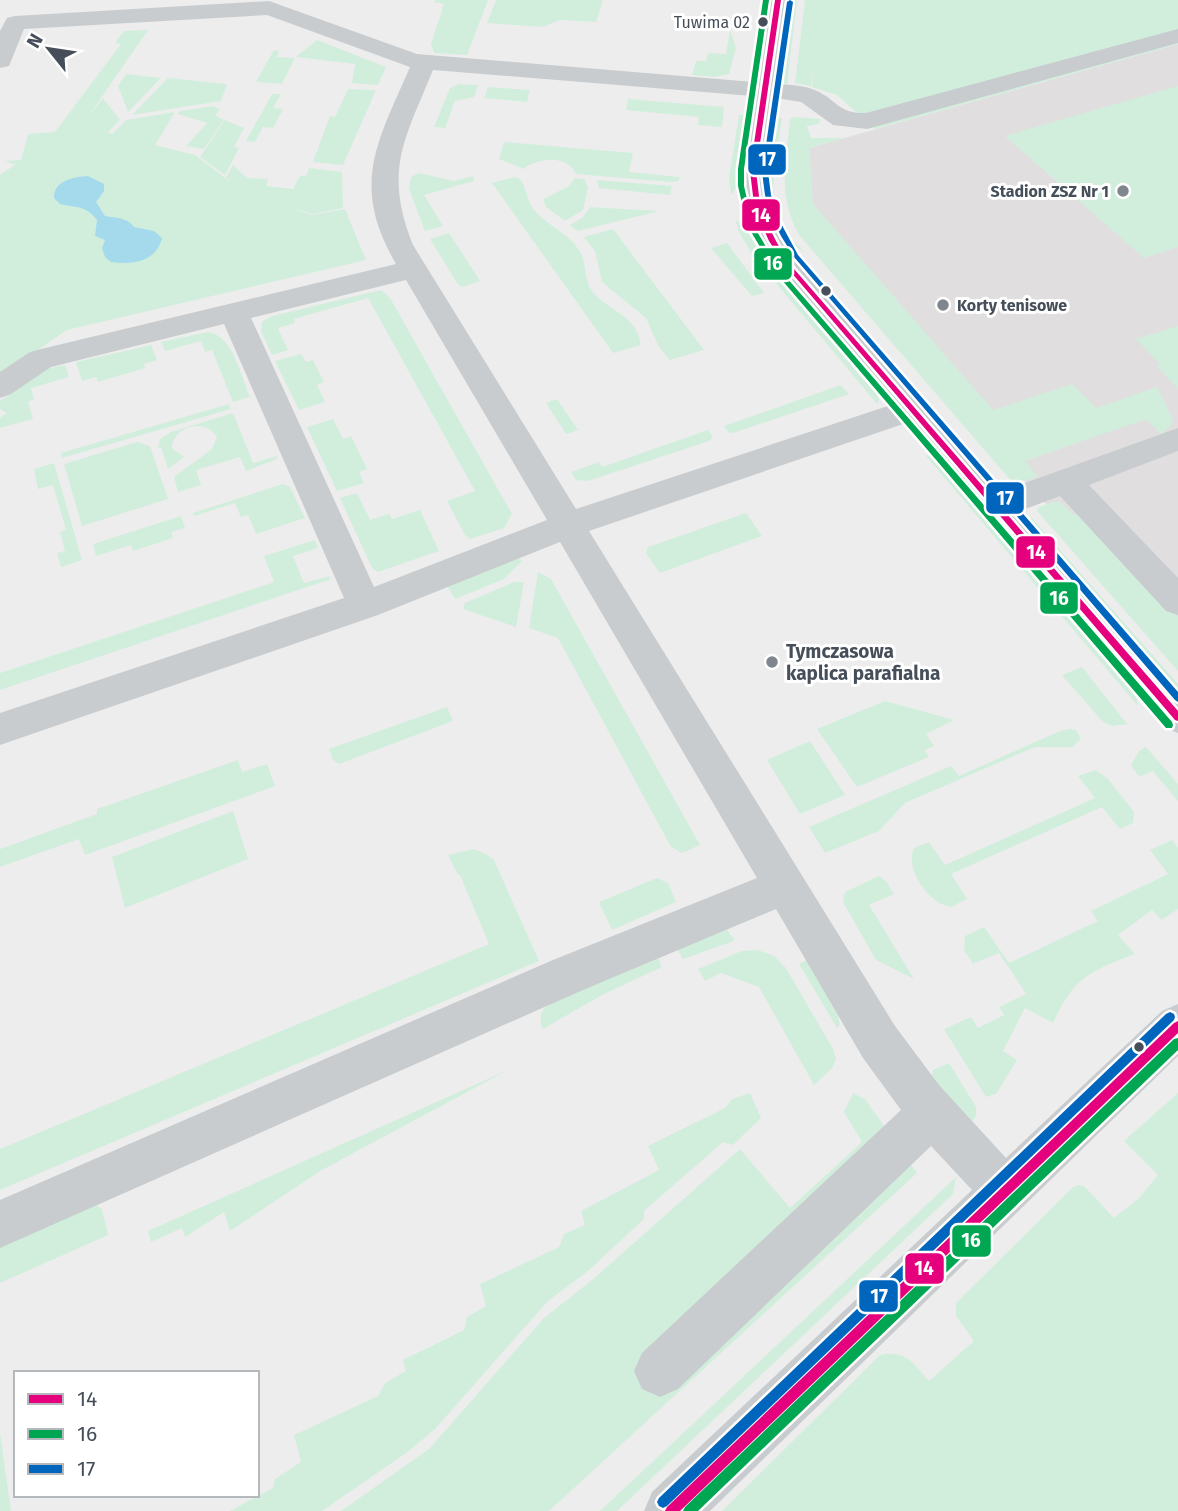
<svg xmlns="http://www.w3.org/2000/svg" width="1178" height="1511" viewBox="0 0 1178 1511" font-family="'Fira Sans',sans-serif">
  <style>
    .education { fill: #e0dedf }
    .green { fill: #d1eedd }
    .water { fill: #a5d9ec }
    .lines { fill: none; stroke-linecap: round; stroke-linejoin: round }
    .minor { fill: #c9ccce; fill-rule: evenodd }
    .bus-1-casing { stroke: #fff; stroke-width: 5 }
    .bus-2-casing { stroke: #fff; stroke-width: 5 }
    .bus-3-casing { stroke: #fff; stroke-width: 5 }
    .bus-1 { fill: #e5007d; fill-rule: evenodd }
    .bus-2 { fill: #00a651; fill-rule: evenodd }
    .bus-3 { fill: #0065bd; fill-rule: evenodd }
    .bus-dot { fill: #454e59; stroke: #fff; stroke-width: 2.5 }
    .poi-dot { fill: #80868d; stroke: #fff; stroke-width: 2.5 }
    .labels { text-anchor: middle; stroke-width: 6; stroke-linejoin: round; paint-order: stroke }
    .far-bus-label { font-size: 16px; fill: #454e59; stroke: #fff; text-anchor: end }
    .far-poi-label { font-size: 16px; font-weight: bold; fill: #454e59; stroke: #fff; text-anchor: end }
    .poi-label { font-size: 19px; font-weight: bold; fill: #454e59; stroke: #fff; text-anchor: start }
    .line-badge { stroke: #fff; stroke-width: 2.5 }
    .badge-label { font-size: 19px; text-anchor: middle; font-weight: bold; fill: #fff }
  </style>
  <rect width="100%" height="100%" fill="#eeeded"/>
  <polygon class="education" points="1178,44 1178,650 996,449 814,222 809,148"/>
  <g class="green">
    <polygon points="435,0 488,0 467,55 434,53 431,44 444,4 434,2"/>
    <polygon points="496,0 603,0 596,22 560,20 543,27 487,23"/>
    <polygon points="791,0 797,0 787,85 781,79"/>
    <polygon points="805,0 1178,0 1178,44 875,129 837,95 812,87 813,67 811,86 795,83"/>
    <polygon points="148,30 88,117 103,98 120,120 108,132 112,134 126,120 175,112 155,145 195,155 228,180 226,177 233,165 247,178 268,179 266,186 293,189 300,176 306,176 309,168 342,172 343,208 313,214 291,208 312,215 345,209 366,260 67,330 0,376 0,175 15,165 5,161 21,160 28,134 55,132 121,44 115,43 124,31"/>
    <polygon points="730,30 736,48 729,74 714,77 692,75 696,61 706,61 708,53 726,54"/>
    <polygon points="317,40 386,67 378,85 352,83 355,64 296,57"/>
    <polygon points="274,50 279,51 277,57 295,58 282,84 256,82"/>
    <polygon points="126,74 161,78 128,112 118,86"/>
    <polygon points="168,78 227,84 221,101 132,115"/>
    <polygon points="459,84 478,85 474,97 455,101 445,128 434,127 450,88"/>
    <polygon points="1178,86 1178,247 1144,258 1005,136"/>
    <polygon points="488,87 530,90 527,102 484,98"/>
    <polygon points="348,89 376,90 343,165 313,162 330,116 335,117"/>
    <polygon points="272,94 281,94 273,108 283,109 273,128 263,127 255,142 246,141"/>
    <polygon points="628,99 724,107 722,127 698,125 699,117 626,110"/>
    <polygon points="213,106 220,110 215,115 224,120 204,149 186,146 207,123 178,114 180,111"/>
    <polygon points="739,115 745,115 736,188 731,195 729,178"/>
    <path d="M 794,117 L 821,119 L 818,124 L 807,126 L 811,138 L 844,138 L 809,148 L 813,204 L 993,410 L 1072,384 L 1097,408 L 1157,387 L 1173,420 L 1171,426 L 1161,434 L 1146,419 L 1025,461 L 1038,477 L 1013,483 L 799,235 C 777,195 786,162 790,119 Z"/>
    <path d="M 775,118 L 782,118 C 778,151 765,195 782,226 C 788,237 798,245 807,254 C 800,249 791,244 784,237 C 756,208 771,154 775,118 Z"/>
    <polygon points="225,120 244,128 234,147 239,148 225,175 200,157"/>
    <path d="M 504,142 L 633,153 L 629,172 L 680,177 L 678,181 L 672,182 L 576,174 C 568,155 538,157 524,169 L 499,159 Z"/>
    <polygon points="419,173 454,181 473,176 474,181 424,195 443,226 425,231 409,189 411,177"/>
    <path d="M 515,177 L 519,178 C 528,188 526,201 535,211 C 548,226 568,233 579,250 C 587,262 583,278 592,291 C 609,312 637,315 641,345 L 613,353 L 492,183 Z"/>
    <polygon points="575,178 584,179 588,188 583,210 565,221 546,207 543,199 569,186"/>
    <polygon points="597,180 672,186 670,195 599,188"/>
    <polygon points="590,207 659,211 578,231 570,225 583,217"/>
    <polygon points="735,219 744,226 761,255 876,391 879,400 877,404 754,257 740,234"/>
    <polygon points="613,229 704,350 670,360 659,347 646,318 602,282 595,251 584,237"/>
    <polygon points="449,233 480,281 462,287 457,283 430,239"/>
    <polygon points="727,243 764,293 752,296 711,248"/>
    <polygon points="381,290 390,298 512,514 504,528 470,539 465,535 447,501 475,491 368,298 294,319 295,323 278,328 288,350 272,355 261,331 262,322 272,316"/>
    <polygon points="1178,326 1178,389 1157,366 1160,364 1136,339"/>
    <path d="M 208,332 C 233,335 241,377 250,397 L 233,402 L 212,350 L 205,352 L 201,341 L 165,351 L 161,342 Z"/>
    <polygon points="151,345 157,360 144,364 145,368 98,382 96,377 82,381 76,362"/>
    <polygon points="301,354 306,362 313,360 324,382 317,385 325,402 299,410 275,361"/>
    <polygon points="65,365 69,377 31,388 34,399 28,402 33,419 0,428 0,418 7,413 0,409 0,401 45,369"/>
    <polygon points="841,385 849,394 733,433 728,432 724,426"/>
    <polygon points="557,399 578,430 566,434 546,403"/>
    <polygon points="229,404 231,409 62,458 61,453"/>
    <path d="M 233,413 L 253,463 L 277,456 L 277,459 L 246,471 L 240,457 L 196,470 L 201,485 L 178,492 L 174,477 L 212,449 L 217,437 C 206,417 173,426 172,448 L 184,457 L 168,469 L 161,447 L 158,448 L 160,439 L 171,432 Z"/>
    <polygon points="333,419 343,439 351,436 367,469 359,472 364,483 337,491 307,427"/>
    <polygon points="708,430 713,437 709,441 588,481 576,480 571,472 599,462 602,467"/>
    <polygon points="137,442 150,446 168,499 82,526 64,464"/>
    <polygon points="931,455 1136,695 1138,706 926,456"/>
    <polygon points="54,463 82,560 61,567 57,553 65,551 60,532 66,530 53,485 38,489 34,469"/>
    <polygon points="283,484 290,487 305,518 256,534 248,515 241,517 235,503 194,516 193,513"/>
    <polygon points="357,493 370,520 389,514 392,519 420,510 439,551 378,572 372,568 340,498"/>
    <polygon points="1053,502 1060,502 1074,515 1081,513 1178,617 1178,671 1037,511 1039,507"/>
    <polygon points="746,513 762,536 660,573 646,553 648,547"/>
    <polygon points="181,516 185,528 171,532 173,538 133,551 131,545 96,556 93,544"/>
    <polygon points="1031,517 1178,684 1178,689 1031,523"/>
    <polygon points="315,540 318,548 293,556 304,583 330,576 331,579 0,690 0,673 274,582 264,556"/>
    <polygon points="517,555 522,561 504,579 455,599 446,584"/>
    <polygon points="538,572 551,579 700,845 682,853 671,847 558,638 529,628"/>
    <polygon points="514,582 524,582 516,627 463,609 465,603"/>
    <polygon points="1082,667 1127,724 1128,724 1112,726 1103,722 1062,675"/>
    <polygon points="885,701 954,720 926,734 934,746 925,750 929,757 857,787 817,729"/>
    <polygon points="447,707 453,721 339,764 333,760 329,749"/>
    <polygon points="1070,729 1076,730 1081,739 1072,747 1035,747 905,803 879,831 825,853 809,827 951,766 959,776 1060,731"/>
    <polygon points="810,741 845,795 800,814 767,760"/>
    <polygon points="1146,747 1178,784 1178,801 1153,771 1139,777 1131,765 1139,751"/>
    <polygon points="238,760 242,772 267,764 275,786 85,855 79,839 0,867 0,849 97,814 97,809"/>
    <path d="M 1096,770 L 1108,779 L 1134,812 L 1133,823 L 1120,829 L 1102,807 L 951,874 L 967,899 L 951,907 C 929,904 904,869 914,848 L 929,842 L 945,865 L 1095,798 L 1078,776 Z"/>
    <polygon points="233,811 248,859 125,908 112,857"/>
    <path d="M 1172,840 L 1178,848 L 1178,909 L 1162,920 L 1152,910 L 1118,935 L 1135,954 C 1090,971 1074,977 1053,1023 L 1025,1008 L 1003,1051 L 1017,1060 L 996,1094 L 986,1097 L 944,1029 L 971,1017 L 978,1028 L 1004,1015 L 999,1007 L 1026,994 L 999,953 L 973,964 L 964,950 L 965,936 L 984,927 L 1009,963 L 1098,921 L 1091,911 L 1168,874 L 1150,850 Z"/>
    <polygon points="474,849 486,854 494,860 539,961 0,1190 0,1149 489,944 460,875 458,875 448,855"/>
    <polygon points="879,876 886,881 894,894 869,905 914,979 876,960 843,902 845,892"/>
    <polygon points="657,878 668,883 676,902 612,930 599,902"/>
    <polygon points="727,929 734,940 731,942 683,959 677,949"/>
    <polygon points="758,950 774,956 786,968 833,1049 836,1059 832,1068 814,1085 759,987 721,973 705,981 698,969 742,951"/>
    <path d="M 658,958 L 662,967 L 604,994 L 543,1029 C 538,1019 541,1010 550,1003 Z"/>
    <polygon points="808,959 837,1012 840,1024 837,1028 799,964"/>
    <polygon points="949,1063 976,1107 976,1116 970,1125 932,1077 933,1070"/>
    <polygon points="508,1070 322,1170 230,1231 224,1212 185,1237 182,1228 151,1242 148,1231"/>
    <polygon points="750,1093 761,1118 733,1145 723,1142 644,1211 644,1219 588,1271 548,1301 435,1429 409,1451 322,1511 230,1511 273,1488 275,1479 301,1462 294,1435 378,1396 385,1383 406,1371 403,1360 464,1330 467,1317 486,1306 480,1284 559,1247 564,1234 585,1225 581,1211 659,1170 648,1146 725,1108 732,1099"/>
    <polygon points="853,1093 865,1099 917,1173 549,1511 341,1511 429,1449 544,1318 592,1280 740,1149 790,1208 862,1142 844,1112"/>
    <path d="M 1178,1093 L 1178,1511 L 722,1511 L 880,1355 C 906,1349 914,1364 929,1381 L 974,1341 L 956,1316 L 956,1303 L 1073,1187 L 1079,1185 L 1085,1187 L 1114,1218 L 1139,1198 L 1158,1175 L 1124,1141 Z"/>
    <polygon points="956,1177 953,1194 617,1511 600,1511"/>
    <polygon points="96,1205 102,1209 108,1235 0,1283 0,1245"/>
    <polygon points="0,1433 11,1511 0,1511"/>
  </g>
  <path class="water" d="M 88,176 L 104,184 L 104,191 L 96,202 L 105,216 C 116,218 127,217 134,227 L 154,231 L 162,238 C 156,262 133,265 111,262 L 105,257 L 102,248 L 105,240 L 95,236 L 97,220 C 86,205 76,208 60,204 L 54,198 C 54,180 74,177 88,176 Z"/>
  <g class="lines">
    <path class="minor" d="M 767,0 L 789,0 L 778,84 C 791,85 804,85 817,91 C 838,101 839,114 866,113 L 1178,29 L 1178,43 L 867,129 L 833,125 L 801,102 L 776,98 C 767,165 756,197 796,257 L 1003,491 L 1178,428 L 1178,451 L 1089,485 L 1178,578 L 1178,615 L 1166,611 L 1060,496 L 1020,511 L 1178,691 L 1178,733 L 1165,728 L 906,423 L 589,531 L 895,1026 L 939,1085 L 1006,1158 L 1162,1011 L 1178,1004 L 1178,1056 L 710,1511 L 644,1511 L 652,1492 L 972,1190 L 931,1146 L 678,1389 L 660,1397 L 642,1389 L 634,1371 L 642,1353 L 901,1110 L 863,1058 L 776,909 L 583,990 L 0,1248 L 0,1200 L 553,960 L 757,878 L 560,542 L 378,615 L 0,745 L 0,713 L 344,598 L 224,324 L 51,367 L 11,394 L 0,398 L 0,372 L 30,352 L 41,349 L 396,264 C 350,185 377,143 410,67 L 267,15 L 24,29 L 9,66 L 0,68 L 0,31 L 7,18 L 15,16 L 269,1 L 417,54 L 754,82 ZM 433,70 L 752,96 L 740,171 L 741,198 L 747,220 L 776,269 L 891,405 L 576,509 L 413,245 C 383,170 405,139 433,70 ZM 406,280 L 547,520 L 374,587 L 251,318 Z"/>
    <g class="bus-1-casing">
      <g id="bus-1">
        <polygon points="775,0 781,0 756,171 759,196 765,219 776,241 788,262 1178,711 1178,721 1175,720 784,264 769,241 759,219 753,196 750,171"/>
        <polygon points="1178,1021 1178,1033 680,1511 665,1511 667,1507 1174,1023"/>
      </g>
    </g>
    <g class="bus-2-casing">
      <g id="bus-2">
        <polygon points="763,0 769,0 744,169 744,186 753,225 780,270 1172,722 1173,725 1172,728 1166,728 775,272 747,225 738,186 738,169"/>
        <polygon points="1178,1038 1178,1050 698,1511 683,1511 685,1507 1174,1039"/>
      </g>
    </g>
    <g class="bus-3-casing">
      <g id="bus-3">
        <polygon points="790,0 793,2 768,172 771,195 777,216 798,255 1178,692 1178,702 1175,700 794,257 781,236 771,216 765,195 762,172 787,2"/>
        <polygon points="1170,1012 1174,1014 1175,1017 1174,1020 667,1506 663,1508 659,1506 657,1502 659,1498 1166,1014"/>
      </g>
    </g>
    <use href="#bus-1" class="bus-1"/>
    <use href="#bus-2" class="bus-2"/>
    <use href="#bus-3" class="bus-3"/>
  </g>
  <g class="bus-dot">
    <circle cx="763" cy="22" r="6"/>
    <circle cx="826" cy="291" r="6"/>
    <circle cx="1139" cy="1047" r="6"/>
  </g>
  <g class="poi-dot">
    <circle cx="1123" cy="191" r="7"/>
    <circle cx="943" cy="305" r="7"/>
    <circle cx="772" cy="662" r="7"/>
  </g>
  <g class="labels">
    <g class="far-bus-label">
      <text x="750" y="28">Tuwima 02</text>
    </g>
    <g class="far-poi-label">
      <text x="1109" y="197">Stadion ZSZ Nr 1</text>
      <text x="957" y="311" text-anchor="start">Korty tenisowe</text>
    </g>
    <g class="poi-label">
      <text x="786" y="658">Tymczasowa<tspan x="786" dy="22">kaplica parafialna</tspan></text>
    </g>
  </g>
  <g class="line-badge">
    <rect x="747" y="143" width="40" height="33" rx="7" fill="#0065bd"/>
    <rect x="741" y="198" width="40" height="34" rx="7" fill="#e5007d"/>
    <rect x="753" y="247" width="40" height="34" rx="7" fill="#00a651"/>
    <rect x="985" y="481" width="40" height="34" rx="7" fill="#0065bd"/>
    <rect x="1015" y="535" width="41" height="34" rx="7" fill="#e5007d"/>
    <rect x="1039" y="581" width="40" height="34" rx="7" fill="#00a651"/>
    <rect x="951" y="1224" width="41" height="34" rx="7" fill="#00a651"/>
    <rect x="904" y="1252" width="41" height="33" rx="7" fill="#e5007d"/>
    <rect x="858" y="1279" width="41" height="34" rx="7" fill="#0065bd"/>
  </g>
  <g class="badge-label">
    <text x="767" y="166">17</text>
    <text x="761" y="222">14</text>
    <text x="773" y="270">16</text>
    <text x="1005" y="505">17</text>
    <text x="1036" y="559">14</text>
    <text x="1059" y="605">16</text>
    <text x="971" y="1247">16</text>
    <text x="924" y="1275">14</text>
    <text x="879" y="1303">17</text>
  </g>
  <rect x="14" y="1371" width="245" height="126" fill="#ffffff" stroke="#b5b8bd" stroke-width="2"/>
  <rect x="28" y="1394" width="35" height="10" fill="#e5007d" stroke="#b5b8bd" stroke-width="2"/>
  <text x="77" y="1406" font-size="21" fill="#454e59">14</text>
  <rect x="28" y="1429" width="35" height="10" fill="#00a651" stroke="#b5b8bd" stroke-width="2"/>
  <text x="77" y="1441" font-size="21" fill="#454e59">16</text>
  <rect x="28" y="1464" width="35" height="10" fill="#0065bd" stroke="#b5b8bd" stroke-width="2"/>
  <text x="77" y="1476" font-size="21" fill="#454e59">17</text>
  <g transform="translate(49 49) rotate(300)" stroke="#ffffff" stroke-width="5" paint-order="stroke">
  <path d="M0-5L12 26L0 18L-12 26Z" fill="#454e59"/>
  <text y="-10" font-size="19" font-weight="bold" text-anchor="middle" fill="#454e59">N</text>
  </g>
</svg>
